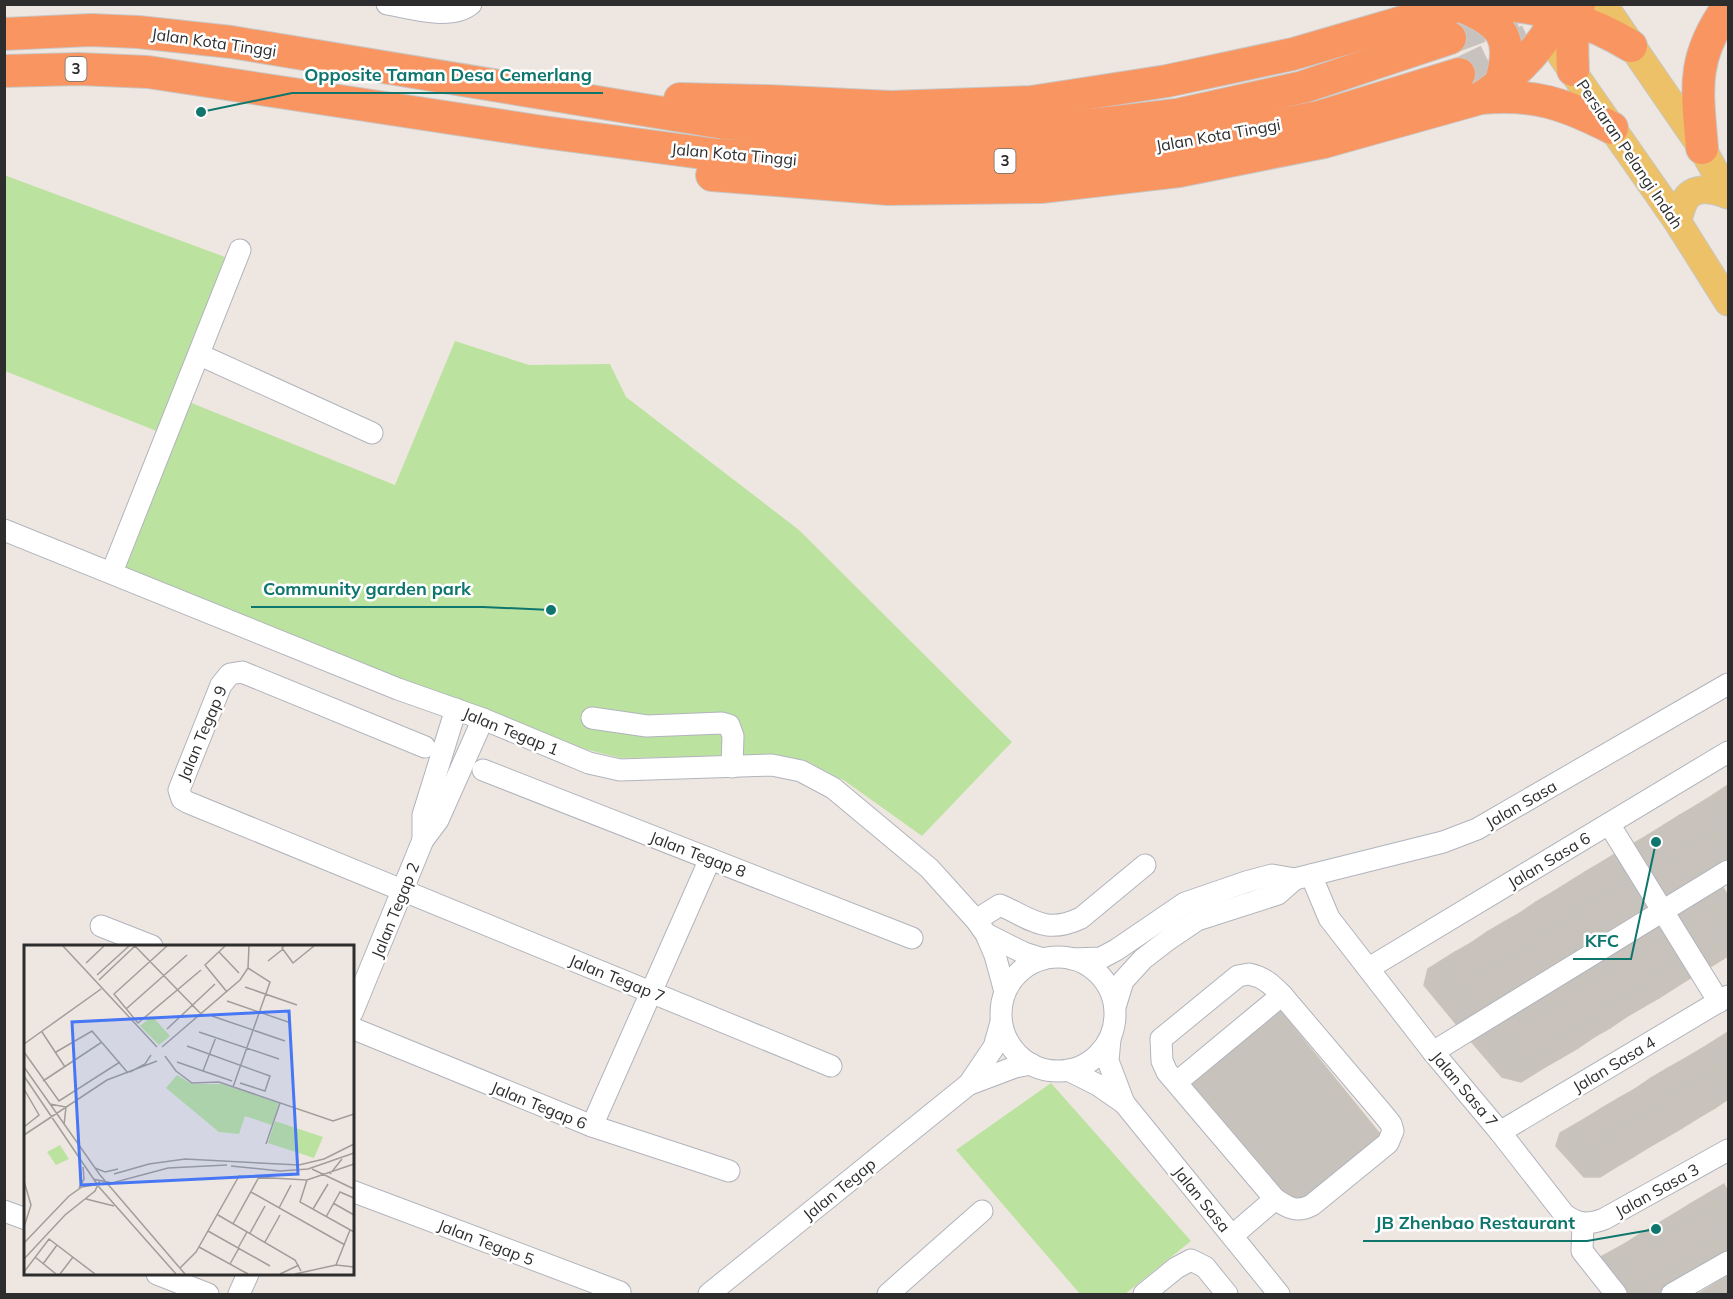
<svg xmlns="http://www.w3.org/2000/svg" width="1733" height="1299" viewBox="0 0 1733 1299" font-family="Mulish,sans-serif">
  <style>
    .green { fill: #bce29f }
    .building { fill: #c7c2bc; stroke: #cac3ba; stroke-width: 1.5 }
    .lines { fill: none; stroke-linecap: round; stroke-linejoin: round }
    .highway-tunnel { stroke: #c7c2bd; stroke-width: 32; stroke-dasharray: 32 16; stroke-linecap: butt }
    .minor-casing { stroke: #b1b4bd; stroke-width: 23 }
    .major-casing { stroke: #c8c8c8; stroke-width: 29 }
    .highway-casing { stroke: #c8c8c8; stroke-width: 34 }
    .minor { stroke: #fff; stroke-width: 21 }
    .major { stroke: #edc167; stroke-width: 27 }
    .highway { stroke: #f99560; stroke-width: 32 }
    .labels { text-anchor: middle; stroke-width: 5; stroke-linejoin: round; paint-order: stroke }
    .shield { fill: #fff; stroke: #6c6c6c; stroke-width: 1.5 }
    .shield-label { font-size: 15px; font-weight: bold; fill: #2d2d2d }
    .street-label { font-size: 16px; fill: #2d2d2d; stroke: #fff }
    .inset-road { fill: none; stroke: #a19d99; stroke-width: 1.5 }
    .view { fill: #4777f4; fill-opacity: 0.15; stroke: #4777f4; stroke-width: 3 }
    .inset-edge { fill: none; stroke: #2d2d2d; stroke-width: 3 }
    .leader { fill: none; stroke: #0f766e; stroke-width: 2 }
    .callout-dot { fill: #0f766e; stroke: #fff; stroke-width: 2 }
    .callout-label { font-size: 18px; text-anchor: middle; font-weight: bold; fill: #0f766e; stroke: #fff; stroke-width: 5; stroke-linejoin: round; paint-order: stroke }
  </style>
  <rect width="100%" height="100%" fill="#eee7e1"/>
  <g class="green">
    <polygon points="4,175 225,257 159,432 5,371"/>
    <polygon points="455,341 529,365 610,364 626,397 799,530 1012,742 922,836 845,781 804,760 768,756 621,758 568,745 402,684 123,569 189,402 395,485"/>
    <polygon points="1051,1083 1191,1241 1125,1294 1080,1294 956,1150"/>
  </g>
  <g class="building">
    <polygon points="1728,785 1728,820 1713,795"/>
    <polygon points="1713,795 1728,820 1728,856 1697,805"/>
    <polygon points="1697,805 1728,856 1728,859 1714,868 1680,815"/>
    <polygon points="1680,815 1714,868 1697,878 1664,825"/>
    <polygon points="1664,825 1697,878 1681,888 1648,835"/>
    <polygon points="1648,835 1681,888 1665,898 1631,845"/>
    <polygon points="1618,852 1651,905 1634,915 1602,862"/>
    <polygon points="1602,862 1634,915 1618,926 1585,872"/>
    <polygon points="1585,872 1618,926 1602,935 1569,882"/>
    <polygon points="1569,882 1602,935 1585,946 1553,892"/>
    <polygon points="1722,886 1728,896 1728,932 1706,896"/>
    <polygon points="1553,892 1585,946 1569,956 1536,902"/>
    <polygon points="1706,896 1728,932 1728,956 1723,959 1690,906"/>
    <polygon points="1536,902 1569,956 1553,966 1520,913"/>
    <polygon points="1690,906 1723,959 1707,969 1673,916"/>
    <polygon points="1520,913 1553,966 1537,976 1504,922"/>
    <polygon points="1504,922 1537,976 1520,986 1487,932"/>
    <polygon points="1659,924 1692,977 1676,987 1642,934"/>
    <polygon points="1487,932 1520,986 1504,996 1471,943"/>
    <polygon points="1642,934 1676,987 1659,998 1626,944"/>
    <polygon points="1471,943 1504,996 1488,1006 1455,952"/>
    <polygon points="1626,944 1659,998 1643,1007 1610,954"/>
    <polygon points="1455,952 1488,1006 1457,1025 1424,985 1428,969"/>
    <polygon points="1610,954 1643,1007 1626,1017 1594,964"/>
    <polygon points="1594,964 1626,1017 1610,1028 1577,974"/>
    <polygon points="1577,974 1610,1028 1594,1037 1561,985"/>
    <polygon points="1561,985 1594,1037 1578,1048 1545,994"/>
    <polygon points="1545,994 1578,1048 1561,1058 1528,1004"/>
    <polygon points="1528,1004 1561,1058 1545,1067 1512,1015"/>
    <polygon points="1277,1007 1383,1138 1296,1206 1188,1078"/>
    <polygon points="1512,1015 1545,1067 1521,1082 1502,1077 1469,1039"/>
    <polygon points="1728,1032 1728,1057 1717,1039"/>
    <polygon points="1717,1039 1728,1057 1728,1094 1701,1049"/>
    <polygon points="1701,1049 1728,1094 1728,1099 1715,1108 1684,1059"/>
    <polygon points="1684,1059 1715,1108 1698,1118 1668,1068"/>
    <polygon points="1668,1068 1698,1118 1682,1128 1651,1078"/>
    <polygon points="1651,1078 1682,1128 1665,1138 1635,1089"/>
    <polygon points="1635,1089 1665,1138 1649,1147 1619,1098"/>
    <polygon points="1619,1098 1649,1147 1633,1157 1602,1108"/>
    <polygon points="1602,1108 1633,1157 1616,1167 1586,1118"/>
    <polygon points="1586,1118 1616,1167 1600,1177 1584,1177 1556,1146 1560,1133"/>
    <polygon points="1724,1184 1728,1192 1728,1229 1707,1194"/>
    <polygon points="1707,1194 1728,1229 1728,1252 1722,1256 1690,1204"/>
    <polygon points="1690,1204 1722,1256 1705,1266 1674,1214"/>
    <polygon points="1674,1214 1705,1266 1689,1276 1657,1224"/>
    <polygon points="1657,1224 1689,1276 1672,1286 1640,1234"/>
    <polygon points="1640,1234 1672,1286 1659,1294 1657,1294 1626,1243"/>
    <polygon points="1626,1243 1657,1294 1626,1294 1597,1259"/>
    <polygon points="1728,1276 1728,1294 1723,1294 1716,1283"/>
    <polygon points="1716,1283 1723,1294 1700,1294 1700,1293"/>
  </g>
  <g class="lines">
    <g class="highway-tunnel">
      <polyline points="1450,38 1514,14"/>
      <polyline points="1459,74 1529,40"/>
    </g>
    <g class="minor-casing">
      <g id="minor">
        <path d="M 387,4 C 411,8 451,21 471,4"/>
        <polyline points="200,355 372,433"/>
        <polyline points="4,530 398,689 483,719 589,763 620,770 772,765 801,771 833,788 929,868 976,920 986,934 995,955 1005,992"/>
        <polyline points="112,572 240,250"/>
        <polyline points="592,718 647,726 722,723 729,725 733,736 732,767"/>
        <polyline points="425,747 242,672 230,674 221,685 179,790 182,799 187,802 831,1066"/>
        <polyline points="483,770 912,938"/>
        <polyline points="1609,824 1719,1002"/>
        <polyline points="423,840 423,815 456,709"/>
        <path d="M 1311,875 L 1329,918 L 1433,1052 L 1500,1132 L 1564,1214 C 1578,1225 1588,1225 1604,1219 L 1728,1150"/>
        <path d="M 976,920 L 1000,905 C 1032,919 1045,935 1081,918 L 1145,865"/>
        <polyline points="101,926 152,946"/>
        <polyline points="986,934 1024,953 1043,959"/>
        <circle cx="1058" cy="1014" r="57"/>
        <polyline points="1072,959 1101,958 1116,950 1185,903 1246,882 1272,875 1295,879 1443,842 1477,829 1728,684"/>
        <polyline points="1369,968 1728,752"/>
        <path d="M 1249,974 C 1264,977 1272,985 1282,995 L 1383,1114 L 1391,1124 L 1393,1131 L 1388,1143 L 1312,1205 C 1297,1213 1288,1208 1275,1199 L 1167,1072 L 1162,1061 L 1161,1039 L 1238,976 Z"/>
        <polyline points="1115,1007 1123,981 1143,959 1169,939 1197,920 1278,894 1295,879"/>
        <polyline points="352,1013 423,840 438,820 483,719"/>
        <polyline points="352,1028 592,1126 729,1171"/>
        <polyline points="1110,1039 1108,1061 1124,1103"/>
        <polyline points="1433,1052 1728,871"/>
        <polyline points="1068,1070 1098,1085 1124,1103 1279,1294"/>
        <polyline points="1177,1082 1282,995"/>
        <polyline points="970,1084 1015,1067 1031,1064"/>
        <polyline points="592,1126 710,859"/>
        <polyline points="1500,1132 1728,996"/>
        <polyline points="352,1191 620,1292"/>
        <polyline points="4,1211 26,1219"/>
        <polyline points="1583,1223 1582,1251 1616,1294"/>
        <polyline points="1232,1236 1275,1199"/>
        <polyline points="157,1274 208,1294"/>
        <polyline points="239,1294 248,1274"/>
        <polyline points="709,1294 969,1084 994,1047 1001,1022"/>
        <polyline points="888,1294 982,1211"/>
        <polyline points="1144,1294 1176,1268 1191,1260 1205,1267 1227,1294"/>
        <polyline points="1672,1294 1728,1262"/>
      </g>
    </g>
    <g class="major-casing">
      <g id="major">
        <polyline points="1603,4 1702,148 1728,195"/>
        <polyline points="1561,55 1677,221 1728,302"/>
        <path d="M 1677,221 C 1680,215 1681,208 1684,202 C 1693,184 1714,190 1728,195"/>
      </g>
    </g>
    <g class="highway-casing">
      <g id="highway">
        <path d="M 1501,4 C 1549,9 1590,21 1631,46"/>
        <path d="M 1461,6 C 1505,24 1514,39 1500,85"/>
        <polyline points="4,34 91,30 138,32 231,42 724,123 892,135 1033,132 1176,115 1303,87 1450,38"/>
        <path d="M 1573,70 C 1572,48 1571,26 1579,4"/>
        <polyline points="4,71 79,69 148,72 543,132 718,155 893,164 1040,160 1179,144 1319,117 1459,74"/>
        <path d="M 1481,98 C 1515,75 1547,44 1563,4"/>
        <polyline points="680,99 767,101 891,107 1031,102 1167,81 1293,54 1461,5 1471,4"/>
        <path d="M 1702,148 C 1697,89 1691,58 1728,7"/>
        <path d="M 712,175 L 888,189 L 1041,187 L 1179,171 L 1324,142 L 1481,98 C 1534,93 1565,104 1612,128"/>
      </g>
    </g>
    <use href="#minor" class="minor"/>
    <use href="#major" class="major"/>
    <use href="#highway" class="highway"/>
  </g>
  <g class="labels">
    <g class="shield">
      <rect x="65.5" y="57" width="21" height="24" rx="4.5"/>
      <rect x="994.5" y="149" width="21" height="24" rx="4.5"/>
    </g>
    <g class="shield-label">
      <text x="76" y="74">3</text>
      <text x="1005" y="166">3</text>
    </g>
    <g class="street-label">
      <text transform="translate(214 42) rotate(8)" y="6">Jalan Kota Tinggi</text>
      <text transform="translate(1218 135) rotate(-10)" y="6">Jalan Kota Tinggi</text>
      <text transform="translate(734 154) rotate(5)" y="6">Jalan Kota Tinggi</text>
      <text transform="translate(1630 154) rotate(56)" y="6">Persiaran Pelangi Indah</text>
      <text transform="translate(511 731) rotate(22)" y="6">Jalan Tegap 1</text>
      <text transform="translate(202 733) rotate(-67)" y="6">Jalan Tegap 9</text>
      <text transform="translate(1521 804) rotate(-30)" y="6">Jalan Sasa</text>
      <text transform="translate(698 854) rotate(21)" y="6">Jalan Tegap 8</text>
      <text transform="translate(1549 860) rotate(-31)" y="6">Jalan Sasa 6</text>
      <text transform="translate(395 910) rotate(-68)" y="6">Jalan Tegap 2</text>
      <text transform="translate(617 978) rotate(22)" y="6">Jalan Tegap 7</text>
      <text transform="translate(1614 1064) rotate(-31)" y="6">Jalan Sasa 4</text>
      <text transform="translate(1465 1089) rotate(50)" y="6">Jalan Sasa 7</text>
      <text transform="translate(539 1105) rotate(22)" y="6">Jalan Tegap 6</text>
      <text transform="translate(839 1189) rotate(-39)" y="6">Jalan Tegap</text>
      <text transform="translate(1657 1190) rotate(-29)" y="6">Jalan Sasa 3</text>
      <text transform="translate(1202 1199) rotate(51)" y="6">Jalan Sasa</text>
      <text transform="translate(486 1242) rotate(21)" y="6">Jalan Tegap 5</text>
    </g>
  </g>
  <g transform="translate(24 945)">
    <rect width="330" height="330" fill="#eee7e1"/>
    <path d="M 128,71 L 146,91 L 135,100 L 116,81 ZM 153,130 L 168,139 L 198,139 L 255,158 L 248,180 L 221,171 L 215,189 L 195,187 L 142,143 ZM 251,176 L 299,192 L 290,213 L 244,198 ZM 36,200 L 45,214 L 32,220 L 23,207 Z" fill="#bce29f"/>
    <path class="inset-road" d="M 39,1 L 133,102M 111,1 L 178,70M 143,1 L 90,49 L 114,78 L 177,25M 201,1 L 181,20 L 203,47M 260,1 L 258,3 L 269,18 L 290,1M 195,7 L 215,28M 244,16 L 259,4M 62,18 L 80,1M 73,30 L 105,1M 75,35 L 111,1M 221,42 L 273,60M 203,56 L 267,78M 102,64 L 163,10M 188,71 L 261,96M 143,84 L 191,39M 18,87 L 41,122M 175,87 L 255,114M 0,99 L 77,44M 163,101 L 246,131 L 241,146 L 216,138M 138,102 L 216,35 L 224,23 L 225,1M 0,107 L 35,156 L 96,117M 32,107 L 68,86 L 104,128M 141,111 L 152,126 L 168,138 L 195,137 L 309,176 L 330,169M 153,117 L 208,136M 0,122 L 76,230 L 161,329M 179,126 L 192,92M 106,127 L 121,119 L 127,110M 0,131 L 75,242 L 152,329M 19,136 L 78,97M 209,142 L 246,37 L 224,23M 0,144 L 15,170 L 0,182M 26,159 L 42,162 L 40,180M 0,190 L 83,135 L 133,116M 242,199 L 256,158M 207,221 L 256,226 L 284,224 L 330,208M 71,223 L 81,227 L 94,224M 288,224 L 330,244M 90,229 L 125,219 L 161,214 L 275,220 L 300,214 L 330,199M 306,229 L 318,214M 69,234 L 88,238 L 144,223 L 203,220M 283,235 L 276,257 L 330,287M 0,236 L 7,260 L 0,282M 55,243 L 60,234 L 59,222M 227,247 L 321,300M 62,254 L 90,261M 309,258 L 330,270M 255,263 L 267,240M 289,264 L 304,239M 194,270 L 271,315 L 277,326M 302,272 L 316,247 L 330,253M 209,279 L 235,232M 184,286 L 246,321M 226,288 L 241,261M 241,297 L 256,270M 0,298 L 45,251 L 58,242 L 76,239M 175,302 L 224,329M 214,303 L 223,287M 11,312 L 32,329M 0,314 L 41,270 L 71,246 L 76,235M 19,319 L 33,300M 206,319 L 215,303M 312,320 L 326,285M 156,323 L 172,307 L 215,231 L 283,235 L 330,219M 0,327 L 25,294 L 71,329M 36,329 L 49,312M 256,329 L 275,320M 271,329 L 312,320 L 330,322"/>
    <path class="view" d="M 265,66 L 274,229 L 57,240 L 48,77 Z"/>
    <rect width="330" height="330" class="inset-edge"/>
  </g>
  <path class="leader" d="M201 112L292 93H603M551 610L483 607H251M1656 842L1631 959H1573M1656 1229L1587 1241H1363"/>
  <g class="callout-dot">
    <circle cx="201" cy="112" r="6"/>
    <circle cx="551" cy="610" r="6"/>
    <circle cx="1656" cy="842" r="6"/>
    <circle cx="1656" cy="1229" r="6"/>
  </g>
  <g class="callout-label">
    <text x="448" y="81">Opposite Taman Desa Cemerlang</text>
    <text x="367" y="595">Community garden park</text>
    <text x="1602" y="947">KFC</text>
    <text x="1475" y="1229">JB Zhenbao Restaurant</text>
  </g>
  <rect width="1733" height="1299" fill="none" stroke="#2d2d2d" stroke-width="12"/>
</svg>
